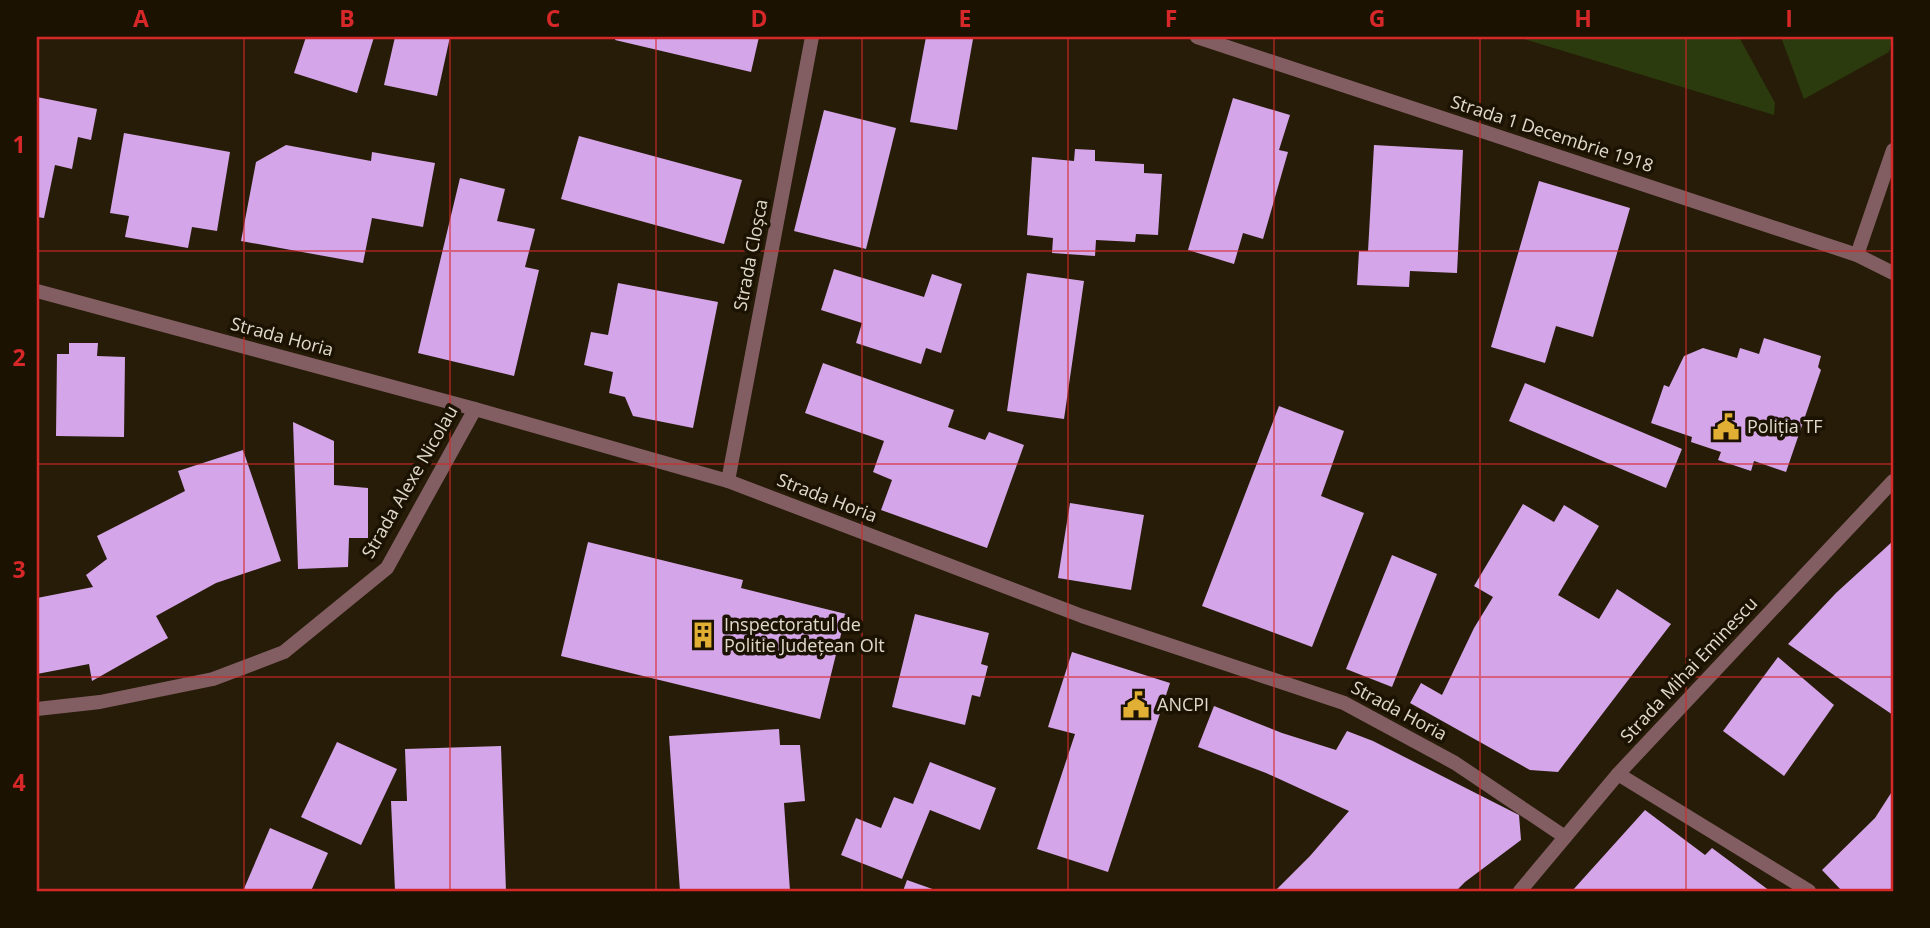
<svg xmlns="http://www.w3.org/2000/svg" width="1930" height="928" viewBox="0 0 1930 928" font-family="'Open Sans',sans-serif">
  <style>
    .green { fill: #2c3b0d }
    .building { fill: #d5a5e9 }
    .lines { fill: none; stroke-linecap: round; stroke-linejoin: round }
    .minor { stroke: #825e63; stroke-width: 14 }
    .grid { fill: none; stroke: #d62828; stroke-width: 2; stroke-opacity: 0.55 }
    .labels { text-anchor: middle; stroke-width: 7; stroke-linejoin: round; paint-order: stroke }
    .street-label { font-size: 18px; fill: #e0d9cd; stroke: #1c1202 }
    .poi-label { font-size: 18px; fill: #e0d9cd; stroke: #1c1202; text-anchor: start }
    .neatline { fill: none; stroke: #d62828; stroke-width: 2.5 }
    .grid-label { font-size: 23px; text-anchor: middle; font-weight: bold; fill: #d62828 }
  </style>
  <rect width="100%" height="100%" fill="#261c08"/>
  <g class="green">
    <polygon points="1517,37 1739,37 1775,103 1774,115"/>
    <polygon points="1781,37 1893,37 1889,52 1804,99"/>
  </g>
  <g class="building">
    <polygon points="306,37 374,37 357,93 294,73"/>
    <polygon points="395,37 450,37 437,96 384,85"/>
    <polygon points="616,37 759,37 751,72 615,40"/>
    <polygon points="926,37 961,37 973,39 957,130 910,122"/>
    <polygon points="37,97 97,109 91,140 78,137 72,169 55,165 44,218 37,217"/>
    <polygon points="1233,98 1290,115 1279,150 1288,152 1263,239 1243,233 1234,264 1188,250"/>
    <polygon points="824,110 896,128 866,249 794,231"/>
    <polygon points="124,133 230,152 217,231 192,227 188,248 125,237 129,216 110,213"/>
    <polygon points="579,136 742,180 724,244 561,199"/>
    <polygon points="286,145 371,161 372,152 435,163 423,227 372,218 363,263 241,241 256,162"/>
    <polygon points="1374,145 1463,150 1457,273 1410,271 1409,287 1357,285 1359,251 1368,251"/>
    <polygon points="1075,149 1095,150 1095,161 1144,164 1144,173 1162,174 1158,235 1136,234 1135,242 1096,240 1095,256 1052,253 1053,238 1027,235 1032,157 1074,161"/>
    <polygon points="460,178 505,189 497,221 535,229 525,267 539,270 514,376 418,353"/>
    <polygon points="1539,181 1630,208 1593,337 1556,326 1545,363 1491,347"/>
    <polygon points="834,269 924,297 932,274 962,284 941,353 926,348 921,364 856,343 862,323 821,310"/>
    <polygon points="1027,273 1084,281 1064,419 1007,411"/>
    <polygon points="618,283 718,302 693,428 633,416 625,397 609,393 613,372 584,365 591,332 608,335"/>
    <polygon points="1764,338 1821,356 1818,367 1821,370 1786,472 1754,461 1751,471 1718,460 1721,452 1691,442 1692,437 1651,423 1664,385 1669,387 1684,356 1703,348 1737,358 1740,348 1759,354"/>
    <polygon points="69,343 98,343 97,356 125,357 124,437 56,436 57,354 69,354"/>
    <polygon points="823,363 954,410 948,427 985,440 989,432 1024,445 987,548 881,510 892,480 873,472 884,441 805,413"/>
    <polygon points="1525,383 1682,449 1666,488 1509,421"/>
    <polygon points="1279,406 1344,431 1321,496 1364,513 1312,647 1202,606"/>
    <polygon points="293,422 334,441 334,485 368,488 368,538 349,538 348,567 298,569"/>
    <polygon points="243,450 281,561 216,583 156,616 168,638 92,681 89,664 37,674 37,598 93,587 86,575 107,559 97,536 185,491 178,471"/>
    <polygon points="1070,503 1144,515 1131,590 1058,578"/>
    <polygon points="1523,504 1554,522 1564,505 1599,526 1558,595 1599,619 1617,589 1671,624 1558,772 1530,770 1410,703 1421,683 1442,695 1474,628 1493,597 1474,586"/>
    <polygon points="1893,541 1893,715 1788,644 1836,593"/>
    <polygon points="588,542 743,580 741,588 846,614 820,719 561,656"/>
    <polygon points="1392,555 1437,574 1392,687 1346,669"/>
    <polygon points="915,614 989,633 981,664 988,666 980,697 972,695 965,725 892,707"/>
    <polygon points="1072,652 1170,683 1108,872 1037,849 1075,734 1048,727"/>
    <polygon points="1778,657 1834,705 1784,776 1723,731"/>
    <polygon points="1214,706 1282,733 1336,750 1347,731 1373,741 1519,815 1521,840 1465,882 1456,891 1275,891 1310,856 1349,811 1266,773 1198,747"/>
    <polygon points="779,729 780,745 800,745 805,801 784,803 790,891 680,891 669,736"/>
    <polygon points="337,742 397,769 361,845 301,817"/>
    <polygon points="501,746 506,891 395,891 391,801 407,801 405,749"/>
    <polygon points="930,762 996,788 980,830 930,810 902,879 841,855 856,818 881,828 894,797 913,804"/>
    <polygon points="1893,790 1893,891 1842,891 1822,870 1875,818"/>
    <polygon points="1645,810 1705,855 1712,848 1770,891 1572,891"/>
    <polygon points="270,828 328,853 311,891 243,891"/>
    <polygon points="907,880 938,891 903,891"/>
  </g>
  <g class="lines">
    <g class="minor">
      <polyline points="1197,37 1857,255 1893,273"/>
      <polyline points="1857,255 1893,150"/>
      <polyline points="37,291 475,409 728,481 1082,616 1344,703 1455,763 1565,837"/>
      <polyline points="728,481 812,37"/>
      <polyline points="37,709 100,702 213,679 284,652 387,568 475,409"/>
      <polyline points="1618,774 1809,891"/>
      <polyline points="1520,891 1618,774 1893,481"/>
    </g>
  </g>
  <path class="grid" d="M 244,37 L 244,891M 450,37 L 450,891M 656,37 L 656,891M 862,37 L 862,891M 1068,37 L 1068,891M 1274,37 L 1274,891M 1480,37 L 1480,891M 1686,37 L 1686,891M 37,251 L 1893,251M 37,464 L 1893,464M 37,677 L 1893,677"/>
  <defs>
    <g id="civic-bare" transform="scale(2.1)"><path d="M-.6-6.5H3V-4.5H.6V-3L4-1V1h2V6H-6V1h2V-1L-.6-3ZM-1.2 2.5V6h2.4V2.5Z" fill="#e1af34" stroke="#1c1202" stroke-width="2.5" paint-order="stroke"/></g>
    <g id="building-bare" transform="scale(2.1)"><path d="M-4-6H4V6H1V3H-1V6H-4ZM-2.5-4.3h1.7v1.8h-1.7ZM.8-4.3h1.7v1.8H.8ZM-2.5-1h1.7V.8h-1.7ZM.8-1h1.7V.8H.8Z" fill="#e1af34" stroke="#1c1202" stroke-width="2.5" paint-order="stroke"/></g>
  </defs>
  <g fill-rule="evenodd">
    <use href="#civic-bare" x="1726" y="427"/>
    <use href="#building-bare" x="703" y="635"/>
    <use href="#civic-bare" x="1136" y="705"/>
  </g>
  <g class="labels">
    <g class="street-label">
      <text transform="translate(1552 134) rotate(18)" y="6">Strada 1 Decembrie 1918</text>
      <text transform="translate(751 255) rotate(-79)" y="6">Strada Cloșca</text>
      <text transform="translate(282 337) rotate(15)" y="6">Strada Horia</text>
      <text transform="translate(410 482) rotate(-60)" y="6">Strada Alexe Nicolau</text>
      <text transform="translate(827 498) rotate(21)" y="6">Strada Horia</text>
      <text transform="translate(1689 670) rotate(-47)" y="6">Strada Mihai Eminescu</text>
      <text transform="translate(1399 711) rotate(28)" y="6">Strada Horia</text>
    </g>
    <g class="poi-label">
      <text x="1747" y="433">Poliția TF</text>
      <text x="724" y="631">Inspectoratul de<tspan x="724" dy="21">Politie Județean Olt</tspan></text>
      <text x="1157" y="711">ANCPI</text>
    </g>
  </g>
  <rect width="1930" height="928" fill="none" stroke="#1c1202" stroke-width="77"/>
  <rect x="38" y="38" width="1854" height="852" class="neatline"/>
  <g class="grid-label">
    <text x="141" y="27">A</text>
    <text x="347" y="27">B</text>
    <text x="553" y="27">C</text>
    <text x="759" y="27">D</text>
    <text x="965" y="27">E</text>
    <text x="1171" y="27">F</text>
    <text x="1377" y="27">G</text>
    <text x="1583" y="27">H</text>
    <text x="1789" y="27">I</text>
    <text x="19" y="153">1</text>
    <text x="19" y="366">2</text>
    <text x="19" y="578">3</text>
    <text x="19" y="791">4</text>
  </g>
</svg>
